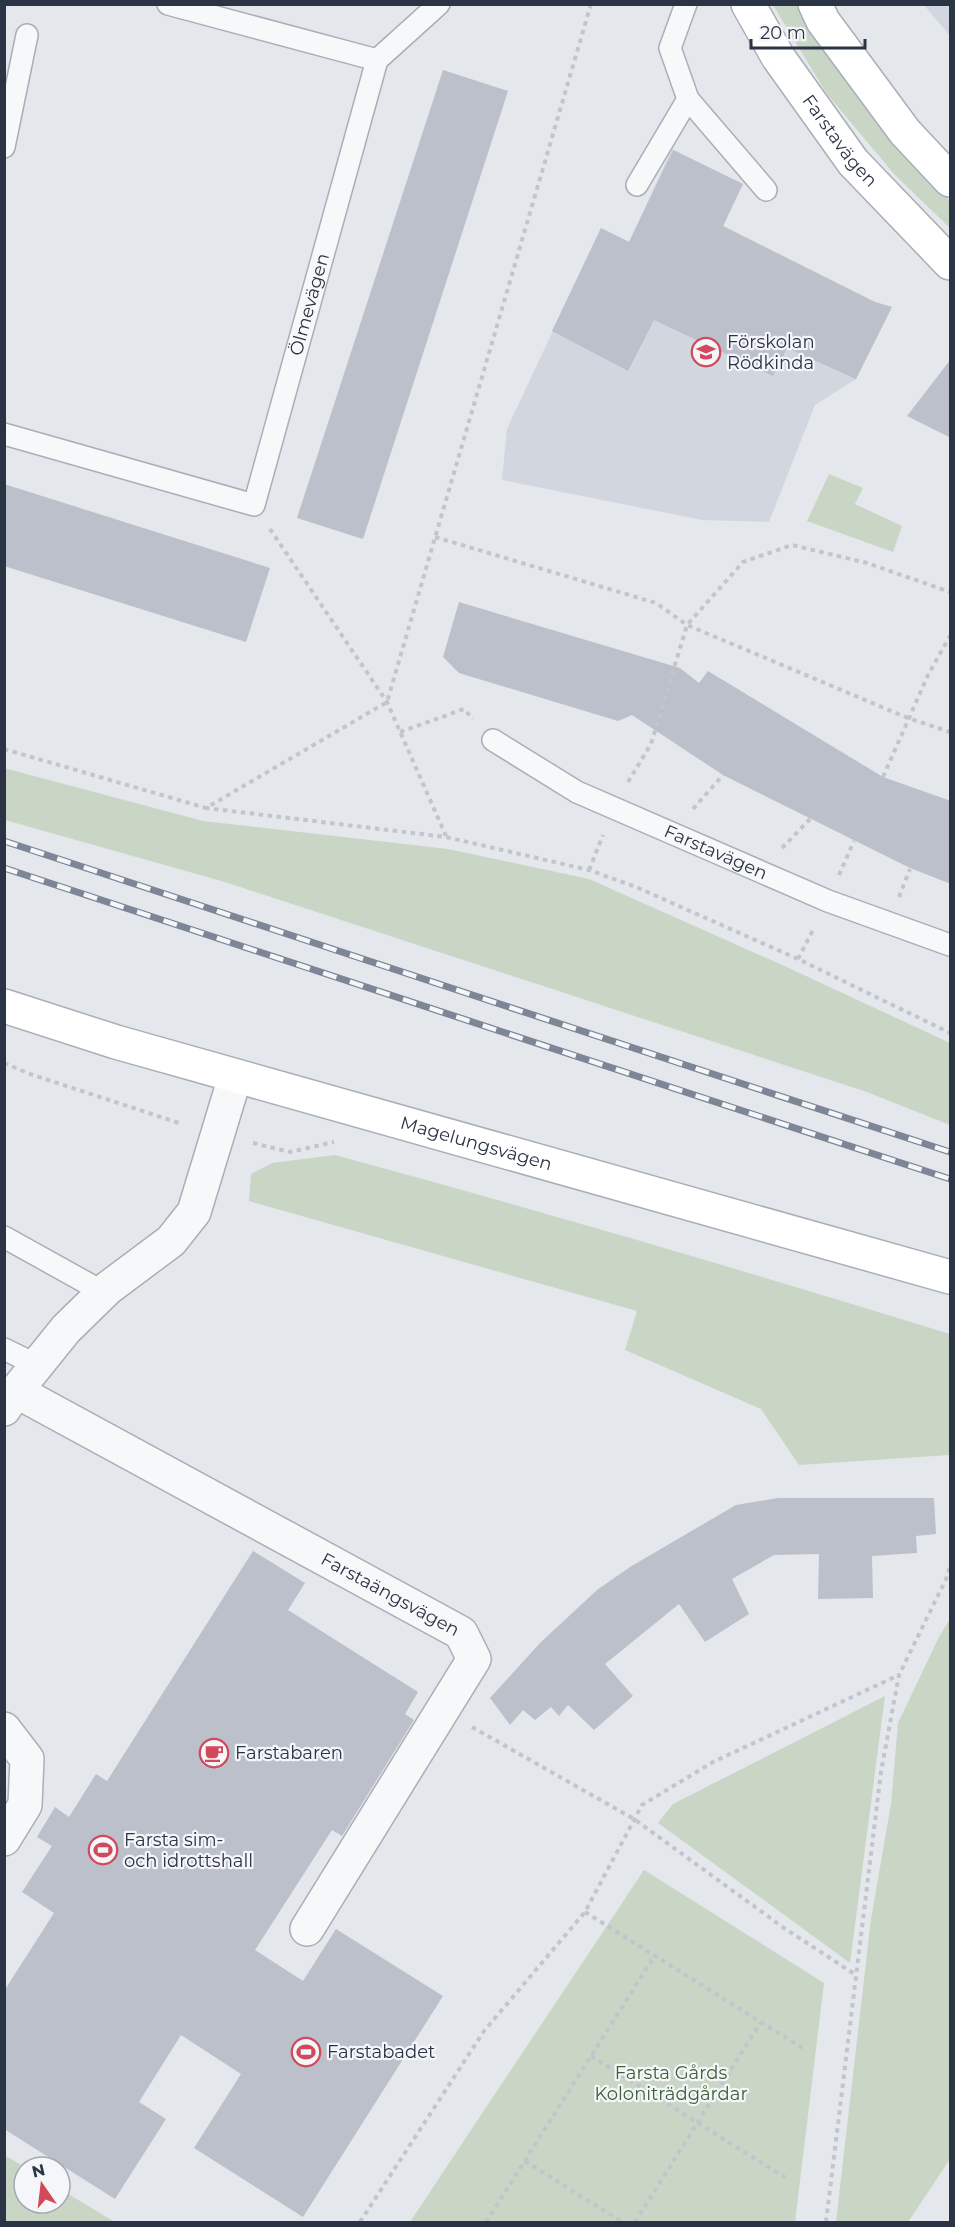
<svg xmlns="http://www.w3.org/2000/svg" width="955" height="2227" viewBox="0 0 955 2227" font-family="Montserrat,sans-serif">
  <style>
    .built { fill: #d2d6de }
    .green { fill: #c9d6c5 }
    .building { fill: #bbc0ca }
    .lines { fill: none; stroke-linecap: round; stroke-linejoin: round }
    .lane-casing { stroke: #a9aeb7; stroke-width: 24 }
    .street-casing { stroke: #a9aeb7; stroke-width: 36 }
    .secondary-casing { stroke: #a9aeb7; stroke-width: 36 }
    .path { stroke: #c2c5cb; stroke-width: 4; stroke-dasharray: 4.5 4.5; stroke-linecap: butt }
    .lane { stroke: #f7f8fa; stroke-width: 21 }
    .street { stroke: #f7f8fa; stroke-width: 33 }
    .secondary { stroke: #fff; stroke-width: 33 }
    .rail-casing { stroke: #7d8696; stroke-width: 7 }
    .rail { stroke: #f4f6f9; stroke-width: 4.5; stroke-dasharray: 14; stroke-linecap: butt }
    .labels { text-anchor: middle; stroke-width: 4.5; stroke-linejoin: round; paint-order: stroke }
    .street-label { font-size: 18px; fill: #2b3445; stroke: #f4f6f9 }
    .poi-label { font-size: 18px; fill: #2b3445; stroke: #f4f6f9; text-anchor: start }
    .park-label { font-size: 18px; fill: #3f6138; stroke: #f4f6f9 }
  </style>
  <rect width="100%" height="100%" fill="#e4e7ec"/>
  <g class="built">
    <polygon points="924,5 950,5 950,36"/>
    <polygon points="672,149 743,184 723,226 875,302 892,307 856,379 815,405 769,522 702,520 502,480 507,429 601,228 629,242"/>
  </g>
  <g class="green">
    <polygon points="773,5 796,5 859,97 923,175 950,201 950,228 895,175 827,94"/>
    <polygon points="829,474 863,488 855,504 902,526 893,552 807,521"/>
    <polygon points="4,768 203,821 448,849 589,879 791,969 950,1043 950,1125 867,1092 225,882 5,820"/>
    <path d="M 335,1155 C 541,1211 746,1271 950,1334 L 950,1451 L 949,1455 L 799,1465 L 761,1409 L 625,1350 L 637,1311 L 249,1201 L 251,1174 L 272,1163 Z"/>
    <polygon points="950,1619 950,2159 908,2222 836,2222 871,1919 891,1804 898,1723 939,1637"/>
    <polygon points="885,1696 850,1963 658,1823 673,1804"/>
    <polygon points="644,1870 824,1983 795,2222 410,2222"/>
    <polygon points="4,2155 25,2167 24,2203 60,2203 60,2189 115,2222 5,2222"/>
  </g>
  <g class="building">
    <polygon points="443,70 508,91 363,539 297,518"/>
    <polygon points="673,150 743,184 723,226 875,302 892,307 856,379 787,348 773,376 654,320 628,371 552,331 601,228 629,242"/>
    <polygon points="951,359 951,438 907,416"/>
    <polygon points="4,484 270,568 246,642 4,566"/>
    <polygon points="459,602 680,668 699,683 708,671 883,777 951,801 951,884 910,868 723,775 632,715 618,721 459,673 443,657"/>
    <polygon points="778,1498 934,1498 936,1534 916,1536 917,1553 872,1556 873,1598 818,1599 819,1554 774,1555 732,1579 749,1614 705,1642 679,1604 605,1664 633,1696 594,1730 568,1705 559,1716 551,1707 535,1720 523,1710 510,1725 490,1698 540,1643 597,1590 630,1567 736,1505"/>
    <polygon points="253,1551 305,1583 288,1610 418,1692 405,1714 414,1720 342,1836 332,1830 255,1950 303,1981 336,1929 443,1996 303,2217 194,2148 241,2074 181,2035 139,2102 166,2119 115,2199 4,2129 4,1991 54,1913 22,1892 52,1846 37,1837 55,1807 69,1817 96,1774 107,1781"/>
  </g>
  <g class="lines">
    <g class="lane-casing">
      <g id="lane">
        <polyline points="686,4 670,48 688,99 766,190"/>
        <polyline points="377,60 439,4"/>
        <polyline points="4,147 27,35"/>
        <polyline points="637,185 688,99"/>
        <path id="s1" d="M 4,434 L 254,505 L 377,60 L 168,4"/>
        <path id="s2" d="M 493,740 L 577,792 L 828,901 L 950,945"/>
        <polyline points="4,1237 103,1292"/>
        <polyline points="4,1349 37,1365"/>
      </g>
    </g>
    <g class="street-casing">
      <g id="street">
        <path id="s3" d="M 16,1391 L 461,1633 L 474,1659 L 307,1929"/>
        <polyline points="4,1409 16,1391 66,1329 108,1288 171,1241 194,1212 235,1077"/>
        <polyline points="4,1729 27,1759 25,1805 4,1839"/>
      </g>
    </g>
    <g class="secondary-casing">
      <g id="secondary">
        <path id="s4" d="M 748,4 L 778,57 L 853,162 L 950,263"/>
        <polyline points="815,4 823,21 905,132 950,180"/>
        <path id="s5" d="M 4,1006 L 116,1042 L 950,1277"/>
      </g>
    </g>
    <g class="path">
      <polyline points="591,4 387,702 206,808 446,837 589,870 636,887 798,959 950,1033"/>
      <polyline points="270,529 387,702 446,836"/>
      <polyline points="435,537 656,603 687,625 908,718 950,732"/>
      <polyline points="400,732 464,709 473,719"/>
      <polyline points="4,749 206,808"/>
      <polyline points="883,777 928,675 950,636"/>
      <polyline points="628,782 651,744 687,625 743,562 792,545 867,563 950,592"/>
      <polyline points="693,809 723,775"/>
      <polyline points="782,848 810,819"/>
      <polyline points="589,870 603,835"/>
      <polyline points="839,875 854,841"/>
      <polyline points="899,897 910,869"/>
      <polyline points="798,959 814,928"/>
      <polyline points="4,1063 30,1074 182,1124"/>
      <polyline points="253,1143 290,1152 334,1142"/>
      <polyline points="472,1727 634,1819 784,1928 856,1975"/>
      <polyline points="585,1912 804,2049"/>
      <polyline points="591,2056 789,2180"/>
      <polyline points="525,2161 622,2222"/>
      <polyline points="360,2222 484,2031 585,1912 642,1805 713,1762 899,1675"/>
      <polyline points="486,2222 655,1955"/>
      <polyline points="635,2222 761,2022"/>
      <polyline points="826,2222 881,1772 899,1675 948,1575 950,1565"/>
    </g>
    <use href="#lane" class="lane"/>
    <use href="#street" class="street"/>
    <use href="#secondary" class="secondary"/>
    <g class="rail-casing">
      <g id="rail">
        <polyline points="4,841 950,1152"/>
        <polyline points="4,868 950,1179"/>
      </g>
    </g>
    <use href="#rail" class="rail"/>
  </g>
  <defs>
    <g id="school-ring" transform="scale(1.5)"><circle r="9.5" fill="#f4f6f9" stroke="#d1495b" stroke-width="1.5"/><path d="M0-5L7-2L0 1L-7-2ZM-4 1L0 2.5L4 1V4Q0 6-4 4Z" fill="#d1495b"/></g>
    <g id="cafe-ring" transform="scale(1.5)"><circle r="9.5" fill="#f4f6f9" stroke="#d1495b" stroke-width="1.5"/><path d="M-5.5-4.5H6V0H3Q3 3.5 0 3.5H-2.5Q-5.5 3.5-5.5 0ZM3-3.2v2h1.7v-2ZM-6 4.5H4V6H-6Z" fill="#d1495b"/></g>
    <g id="stadium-ring" transform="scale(1.5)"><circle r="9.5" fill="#f4f6f9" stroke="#d1495b" stroke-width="1.5"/><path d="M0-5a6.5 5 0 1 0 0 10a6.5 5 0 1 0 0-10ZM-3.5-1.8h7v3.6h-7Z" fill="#d1495b"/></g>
  </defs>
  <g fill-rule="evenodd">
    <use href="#school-ring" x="706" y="352"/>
    <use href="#cafe-ring" x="214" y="1753"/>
    <use href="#stadium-ring" x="103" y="1850"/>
    <use href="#stadium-ring" x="306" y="2052"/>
  </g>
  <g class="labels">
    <g class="street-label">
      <text dy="6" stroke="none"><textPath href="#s4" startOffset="165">Farstavägen</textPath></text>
      <text dy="6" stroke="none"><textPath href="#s1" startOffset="468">Ölmevägen</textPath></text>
      <text dy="6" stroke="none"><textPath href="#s2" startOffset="250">Farstavägen</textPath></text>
      <text dy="6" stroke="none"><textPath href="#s5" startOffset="492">Magelungsvägen</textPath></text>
      <text dy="6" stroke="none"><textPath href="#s3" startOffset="426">Farstaängsvägen</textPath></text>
    </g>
    <g class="poi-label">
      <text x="727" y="348">Förskolan<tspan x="727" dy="21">Rödkinda</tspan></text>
      <text x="235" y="1759">Farstabaren</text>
      <text x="124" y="1846">Farsta sim-<tspan x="124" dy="21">och idrottshall</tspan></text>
      <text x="327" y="2058">Farstabadet</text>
    </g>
    <g class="park-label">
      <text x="671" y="2079">Farsta Gårds<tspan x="671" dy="21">Koloniträdgårdar</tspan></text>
    </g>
  </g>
  <rect width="955" height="2227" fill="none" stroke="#2b3445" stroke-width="12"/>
  <g transform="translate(42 2185) rotate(346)"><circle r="28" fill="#f4f6f9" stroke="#a4a8b1" stroke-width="1.5"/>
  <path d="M0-4.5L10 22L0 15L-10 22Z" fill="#d1495b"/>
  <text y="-9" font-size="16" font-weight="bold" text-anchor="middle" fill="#2b3445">N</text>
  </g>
  <path d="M751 39v9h114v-9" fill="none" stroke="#2b3445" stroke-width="3"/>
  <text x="760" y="39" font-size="18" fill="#2b3445" stroke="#f4f6f9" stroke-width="4.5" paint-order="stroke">20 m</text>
</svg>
